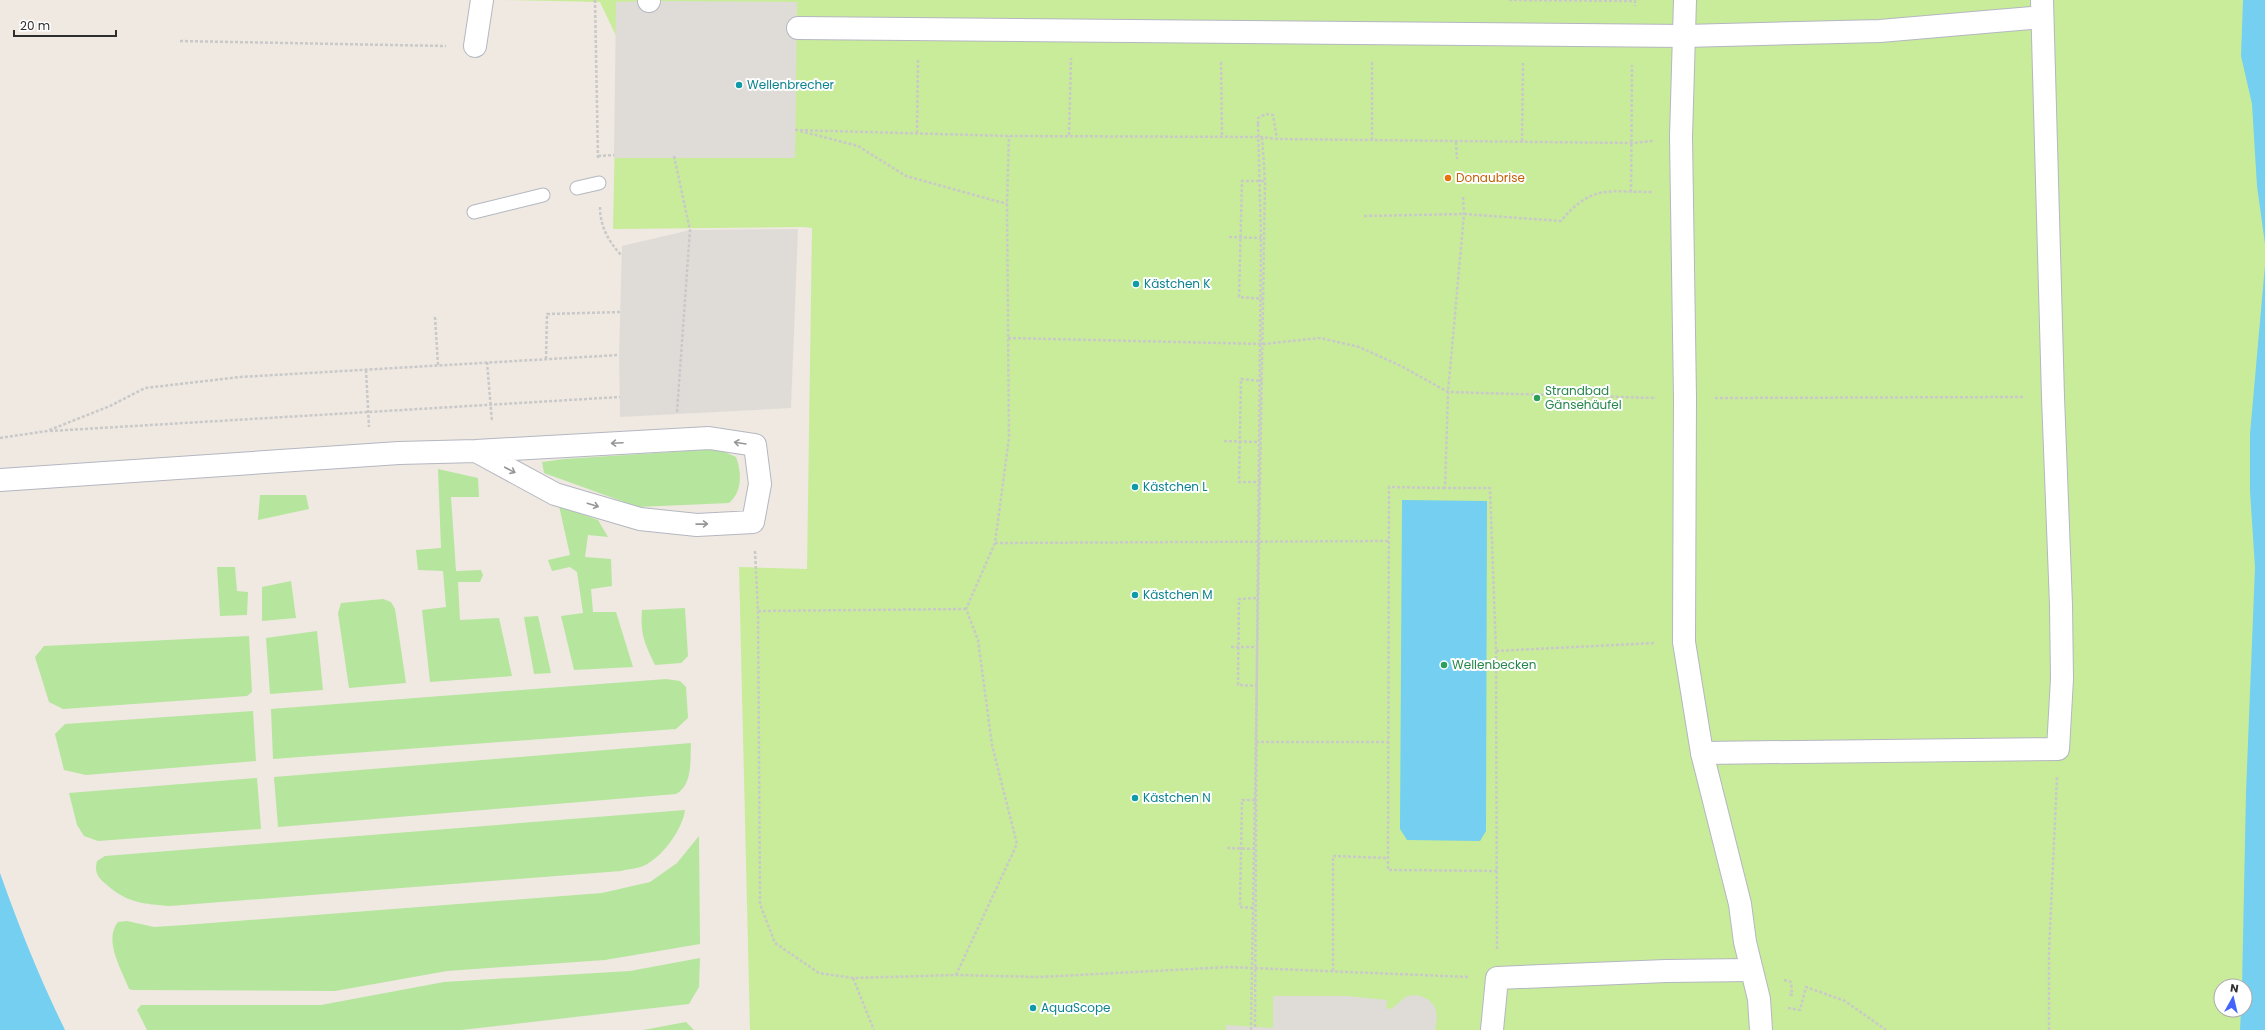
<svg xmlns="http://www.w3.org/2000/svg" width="2265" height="1030" viewBox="0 0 2265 1030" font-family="Poppins,sans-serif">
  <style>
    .green { fill: #b6e59e }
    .pitch { fill: #c9ec9a; fill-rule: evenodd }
    .plaza { fill: #dfdcd8 }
    .water { fill: #75cff0 }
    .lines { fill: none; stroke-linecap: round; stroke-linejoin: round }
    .lane-casing { stroke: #b4b7c1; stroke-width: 15 }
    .street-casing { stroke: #b4b7c1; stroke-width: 24 }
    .path { stroke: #c9c9c9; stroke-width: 2.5; stroke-dasharray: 3 2; stroke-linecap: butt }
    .lane { stroke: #fff; stroke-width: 13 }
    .street { stroke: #fff; stroke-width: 22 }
    .path-bridge { stroke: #c9c9c9; stroke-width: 2.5; stroke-dasharray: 3 2; stroke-linecap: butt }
    .oneway { stroke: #969696 }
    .culture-dot { fill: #0f9aa8; stroke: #fff; stroke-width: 1.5 }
    .food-dot { fill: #e8710a; stroke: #fff; stroke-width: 1.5 }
    .leisure-dot { fill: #2e9e5b; stroke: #fff; stroke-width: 1.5 }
    .labels { text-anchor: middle; stroke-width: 4; stroke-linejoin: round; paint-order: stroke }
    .culture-label { font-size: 12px; fill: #0d838f; stroke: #fff; text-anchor: start }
    .food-label { font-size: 12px; fill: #c56008; stroke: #fff; text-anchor: start }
    .leisure-label { font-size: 12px; fill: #27864d; stroke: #fff; text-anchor: start }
  </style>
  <rect width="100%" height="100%" fill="#efe9e1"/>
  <g class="green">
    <path d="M 718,449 L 736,457 C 742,473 742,492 729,503 L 638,507 L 544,473 L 542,462 L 564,459 Z"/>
    <polygon points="438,469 478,478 479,497 451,497 456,571 481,570 483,575 480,582 458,582 460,620 499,618 512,676 430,682 422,610 446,607 443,571 418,570 416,550 441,548"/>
    <polygon points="260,495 306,495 309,509 258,520"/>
    <polygon points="559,506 598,520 608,537 588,535 585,557 611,559 612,586 591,589 593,612 616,612 633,667 574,670 561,616 583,613 577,572 570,567 552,571 548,560 570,555"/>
    <polygon points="217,567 235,567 237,591 248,592 247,615 220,616"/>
    <polygon points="291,581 296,618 262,621 262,587"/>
    <polygon points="383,599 391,602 395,609 406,683 349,688 338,613 341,603"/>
    <path d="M 685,608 L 688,656 L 681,663 L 655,665 C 645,644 640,634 642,610 Z"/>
    <polygon points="538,616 551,673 534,674 524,617"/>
    <polygon points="317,631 323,690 270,694 266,638"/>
    <polygon points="249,636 252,692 247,696 63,709 49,702 35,657 44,646"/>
    <polygon points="666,679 680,681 686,687 688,718 676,729 273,759 271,709"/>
    <polygon points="253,711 256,761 86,775 64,770 55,734 65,724"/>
    <path d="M 691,743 C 690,760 693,785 676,794 L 278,827 L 274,777 Z"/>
    <polygon points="257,778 261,829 98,841 84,836 77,825 69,793"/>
    <path d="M 685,810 C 683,829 661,859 643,866 C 636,869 628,869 621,871 L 170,906 C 144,904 127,903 107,885 C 98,878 94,872 97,861 L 105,856 Z"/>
    <path d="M 699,836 L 700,944 L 605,960 L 447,971 L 335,991 L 133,990 L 129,989 C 122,970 103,940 118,922 L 127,921 L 154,927 L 185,925 L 602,893 L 650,882 L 677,863 Z"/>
    <polygon points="700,958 699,987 689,1004 461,1030 147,1030 137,1010 141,1005 321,1005 444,982 630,971"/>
    <polygon points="686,1022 694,1030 643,1030"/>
  </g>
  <path class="pitch" d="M 503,0 L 2265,0 L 2265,1030 L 750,1030 L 739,567 L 807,569 L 812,228 L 803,227 L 613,229 L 617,38 L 600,2 ZM 2221,986 L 2245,986 L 2245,1010 L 2221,1010 Z"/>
  <g class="plaza">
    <polygon points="649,1 797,2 795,158 614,158 616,2"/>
    <polygon points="798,229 791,408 620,417 619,355 622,246 690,230"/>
    <polygon points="1418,995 1429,1000 1435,1007 1437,1018 1435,1030 1226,1030 1226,1025 1273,1028 1273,996 1347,996 1387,1000 1386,1008 1391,1009 1407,996"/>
  </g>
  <g class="water">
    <polygon points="2243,0 2265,0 2265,244 2257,186 2252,104 2241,56"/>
    <polygon points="2265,265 2265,1030 2240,1030 2241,1010 2245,1010 2245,986 2242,986 2246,793 2255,567 2250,491 2250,434"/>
    <polygon points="1402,500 1487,501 1486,831 1480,841 1407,840 1400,829"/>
    <path d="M 0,873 C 19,927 40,979 65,1030 L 0,1030 Z"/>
  </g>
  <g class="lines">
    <g class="lane-casing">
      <g id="lane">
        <polyline points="577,188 599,183"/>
        <polyline points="474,212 543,195"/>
      </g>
    </g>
    <g class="street-casing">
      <g id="street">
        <polyline points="649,0 649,1"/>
        <polyline points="1685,0 1681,137 1685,398 1684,642 1702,753 2058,749 2062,679 2061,605 2053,397 2042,0"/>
        <polyline points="798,28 1685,36 1880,31 2042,17"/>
        <polyline points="475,46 482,0"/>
        <polyline points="0,480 399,453 476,451 709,438 755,445 760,484 753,522 697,525 640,519 555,494 476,451"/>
        <polyline points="1702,753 1740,904 1745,942 1759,999 1761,1030"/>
        <polyline points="1492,1030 1497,978 1666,971 1751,970"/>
      </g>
    </g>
    <g class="path">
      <polyline points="595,0 598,158"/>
      <polyline points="1509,0 1635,1 1635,6"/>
      <polyline points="180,41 446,46"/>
      <polyline points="1221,62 1222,137"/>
      <polyline points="1258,124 1258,118 1266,114 1273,115 1277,139"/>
      <polyline points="795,130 1009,136 1262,137 1277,139 1632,143 1653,141"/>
      <polyline points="800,131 858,146 906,176 1007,204"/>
      <polyline points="917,133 918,58"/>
      <polyline points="1069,135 1071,58"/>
      <polyline points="1372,140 1372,62"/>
      <polyline points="1522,141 1523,63"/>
      <polyline points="1456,142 1457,159"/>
      <polyline points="598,156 614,155"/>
      <polyline points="674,156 690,230 677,412"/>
      <polyline points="1631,192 1632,65"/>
      <polyline points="1463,197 1464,214 1448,392 1445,488 1490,488 1496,651 1497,949"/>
      <path d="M 600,207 C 600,227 609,242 622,256"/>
      <path d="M 1364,216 L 1464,214 L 1561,221 C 1592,184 1608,192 1652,192"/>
      <polyline points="1264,299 1239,297 1242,181 1265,181"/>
      <polyline points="435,317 438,365"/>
      <polyline points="1008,338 1263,344 1320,338 1359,347 1401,366 1448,392 1656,398"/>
      <polyline points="546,359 547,314 621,312"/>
      <polyline points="487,362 492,422"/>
      <polyline points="366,370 369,427"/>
      <polyline points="1715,398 2024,397"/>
      <polyline points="50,431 620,397"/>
      <polyline points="0,438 47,431 110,406 145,388 240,377 619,355"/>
      <polyline points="1261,482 1239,482 1241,379 1262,381"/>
      <polyline points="1445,488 1389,487 1388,870 1498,871"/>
      <polyline points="995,543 1389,541"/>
      <polyline points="755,551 758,611 760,904 775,943 819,973 853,978 956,975 1040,977 1229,967 1469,977"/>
      <polyline points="758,611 966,609"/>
      <polyline points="1496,651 1655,643"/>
      <polyline points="1258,686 1238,685 1239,599 1258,598"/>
      <polyline points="1256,742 1390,742"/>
      <polyline points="1253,908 1240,907 1242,800 1255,800"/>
      <polyline points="1333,971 1333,856 1388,858"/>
      <polyline points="956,975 1017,844 992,745 978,640 966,609 995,543 1009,438 1007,204 1009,136"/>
      <polyline points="853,978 874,1030"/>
      <polyline points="1784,980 1791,982 1792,995 1788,994"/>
      <polyline points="1788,1008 1800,1010 1806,987 1845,1001 1886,1030"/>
      <polyline points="1251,1030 1265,181 1262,137"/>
      <polyline points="2049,1030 2049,951 2057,777"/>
    </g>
    <use href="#lane" class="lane"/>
    <use href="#street" class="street"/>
    <g class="path-bridge">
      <polyline points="1229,237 1261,238"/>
      <polyline points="1224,441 1259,442"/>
      <polyline points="1231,647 1257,647"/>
      <polyline points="1227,848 1256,849"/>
      <polyline points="1255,1027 1257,647 1261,238 1258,124"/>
    </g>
  </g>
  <defs><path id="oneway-shaft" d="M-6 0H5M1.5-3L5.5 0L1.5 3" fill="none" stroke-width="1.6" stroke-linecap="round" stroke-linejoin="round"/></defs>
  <g class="oneway">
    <use href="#oneway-shaft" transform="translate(617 443) rotate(177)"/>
    <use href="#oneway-shaft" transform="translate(740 443) rotate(-171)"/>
    <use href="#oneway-shaft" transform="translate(510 470) rotate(28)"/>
    <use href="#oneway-shaft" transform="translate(593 505) rotate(17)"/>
    <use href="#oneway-shaft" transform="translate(702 524) rotate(-1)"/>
  </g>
  <g class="culture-dot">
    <circle cx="739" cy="85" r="4"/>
    <circle cx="1136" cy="284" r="4"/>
    <circle cx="1135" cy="487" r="4"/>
    <circle cx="1135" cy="595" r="4"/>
    <circle cx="1135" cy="798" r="4"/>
    <circle cx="1033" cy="1008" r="4"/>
  </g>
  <circle class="food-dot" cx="1448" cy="178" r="4"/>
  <g class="leisure-dot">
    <circle cx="1537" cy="398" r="4"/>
    <circle cx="1444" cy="665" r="4"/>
  </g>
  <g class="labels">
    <g class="culture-label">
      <text x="747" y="89">Wellenbrecher</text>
      <text x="1144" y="288">Kästchen K</text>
      <text x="1143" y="491">Kästchen L</text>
      <text x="1143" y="599">Kästchen M</text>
      <text x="1143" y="802">Kästchen N</text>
      <text x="1041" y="1012">AquaScope</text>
    </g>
    <g class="food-label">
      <text x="1456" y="182">Donaubrise</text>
    </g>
    <g class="leisure-label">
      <text x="1545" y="395">Strandbad<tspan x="1545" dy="14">Gänsehäufel</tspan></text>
      <text x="1452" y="669">Wellenbecken</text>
    </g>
  </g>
  <g transform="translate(2233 998) rotate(8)"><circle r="19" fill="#ffffff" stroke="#ababab"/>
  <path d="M0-3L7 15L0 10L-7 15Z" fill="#4264fb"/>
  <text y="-6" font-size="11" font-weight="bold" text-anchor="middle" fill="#2e2e2e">N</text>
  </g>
  <path d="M14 30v6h102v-6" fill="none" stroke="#2e2e2e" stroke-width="2"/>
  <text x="20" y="30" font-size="12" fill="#2e2e2e" stroke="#ffffff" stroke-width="3" paint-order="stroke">20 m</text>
</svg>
